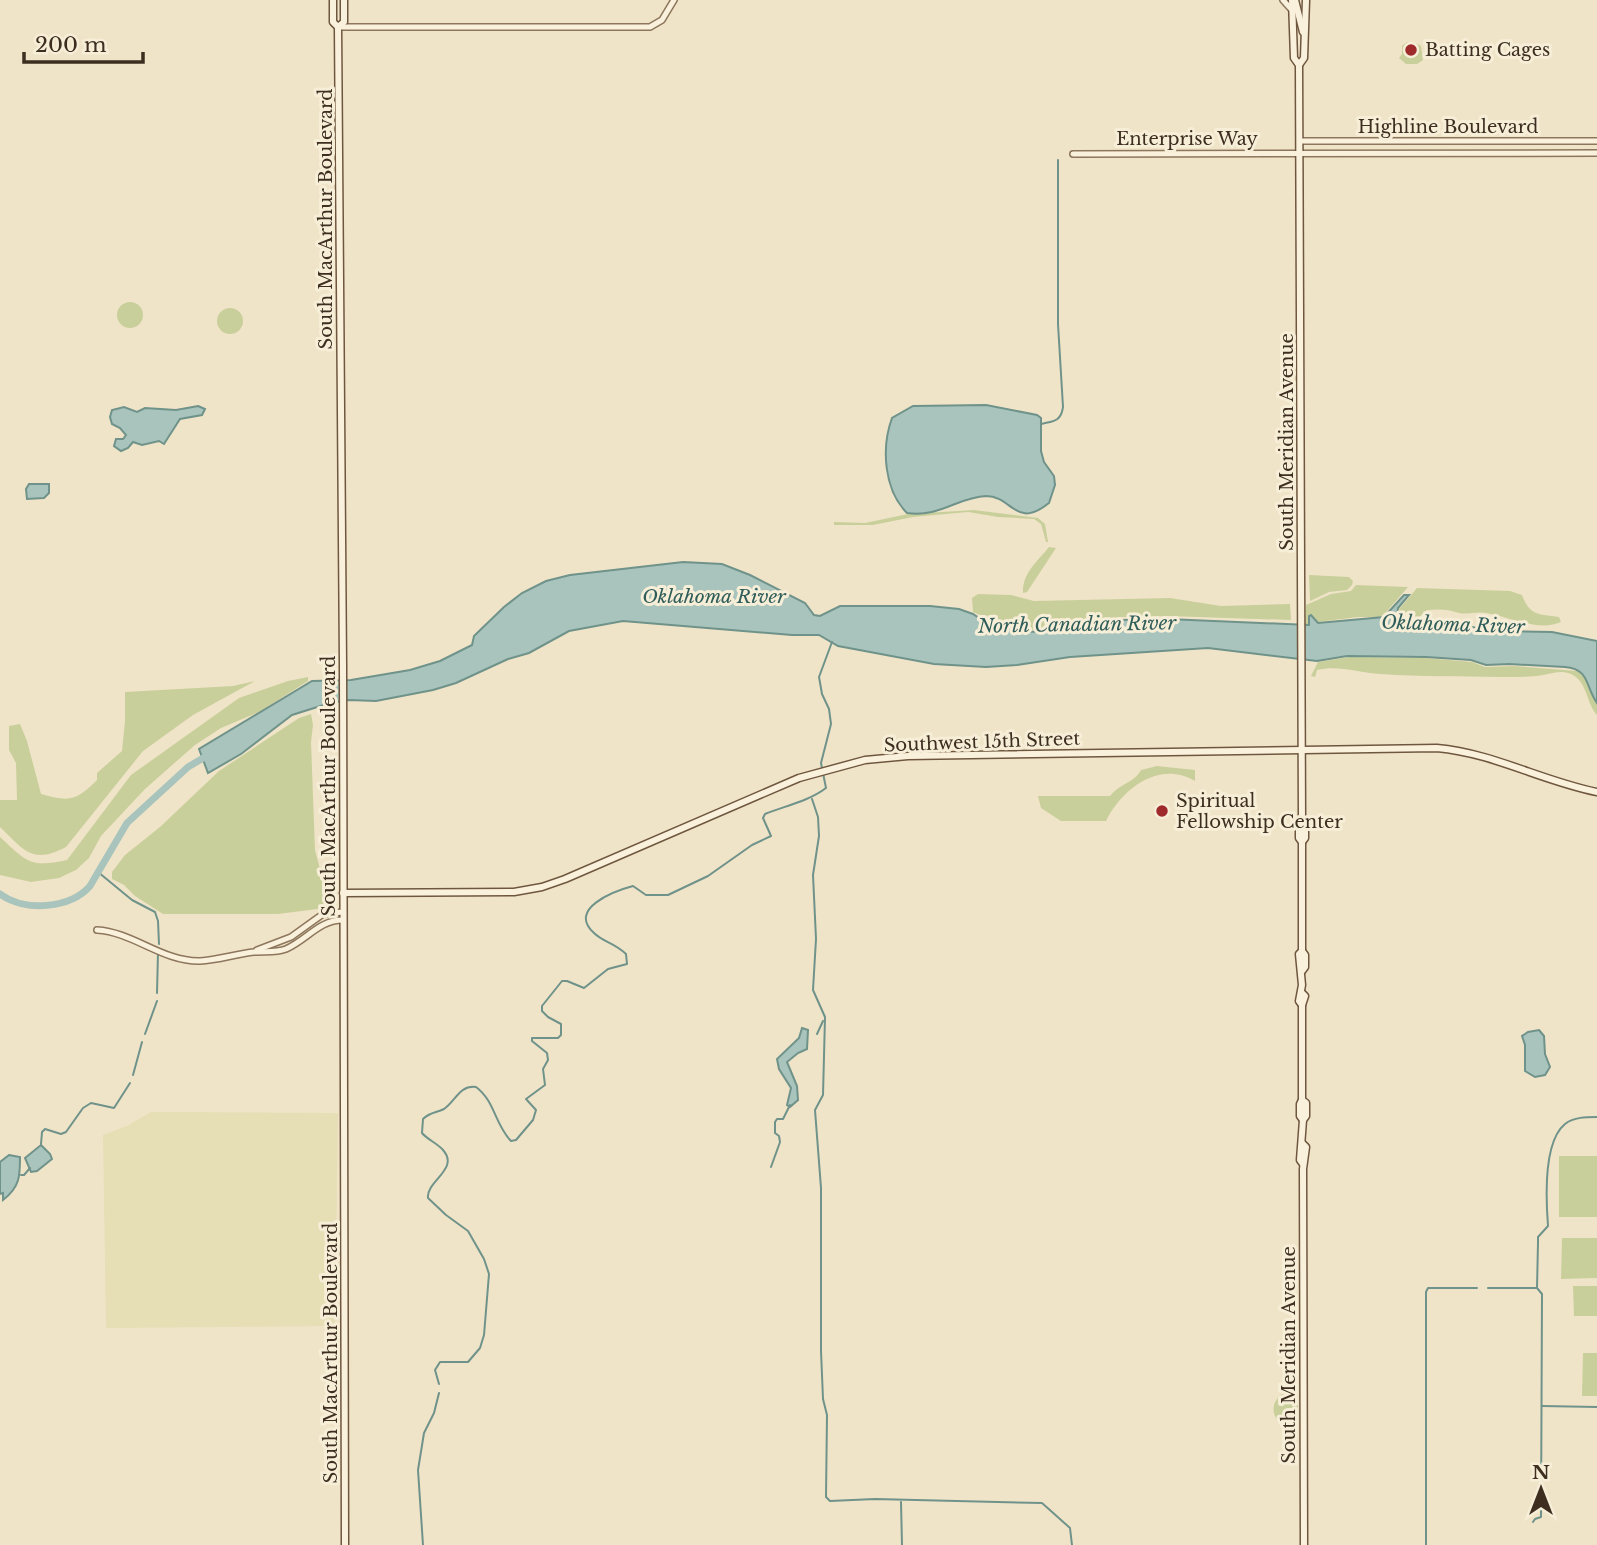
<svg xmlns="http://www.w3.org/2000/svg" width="1597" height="1545" viewBox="0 0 1597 1545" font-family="'Libre Baskerville',serif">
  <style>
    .farmland { fill: #e6deb5 }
    .green { fill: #c9cf9b }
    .water { fill: #a9c4bc; stroke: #6f938a; stroke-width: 2 }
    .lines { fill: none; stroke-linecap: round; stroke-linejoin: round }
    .stream { stroke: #6f938a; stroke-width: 2 }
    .river { stroke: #a9c4bc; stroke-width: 7 }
    .tertiary-casing { stroke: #8d765c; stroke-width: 8 }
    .secondary-casing { stroke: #6f573f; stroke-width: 9 }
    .tertiary { stroke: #faf1dc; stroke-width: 5 }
    .secondary { stroke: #faf1dc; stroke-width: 6 }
    .poi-dot { fill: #9e2a2b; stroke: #f7eed8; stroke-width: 2.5 }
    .labels { text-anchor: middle; stroke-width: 6; stroke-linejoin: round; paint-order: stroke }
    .poi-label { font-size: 18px; fill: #3d2e20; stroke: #f7eed8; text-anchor: start }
    .street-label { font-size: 18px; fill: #3d2e20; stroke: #f7eed8 }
    .water-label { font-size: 19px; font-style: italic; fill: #2f5d5a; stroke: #f7eed8 }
  </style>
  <rect width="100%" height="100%" fill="#f0e4c8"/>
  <polygon class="farmland" points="151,1112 338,1113 335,1326 106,1328 103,1135 127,1126"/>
  <g class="green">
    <polygon points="1413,42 1421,46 1423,60 1417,64 1406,64 1399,58 1402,54 1402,46 1407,42"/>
    <circle cx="130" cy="315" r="13"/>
    <circle cx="230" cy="321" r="13"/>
    <polygon points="974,510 1038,518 1045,524 1048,542 1046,542 1041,524 1034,519 998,517 968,512 913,517 873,525 834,525 834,522 865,523 908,514"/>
    <path d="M 1049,547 L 1056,548 L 1027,592 L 1023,593 C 1022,573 1038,561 1049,547 Z"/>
    <polygon points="1309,575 1349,577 1353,581 1352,585 1347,590 1329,592 1310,601"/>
    <polygon points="1356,585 1408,587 1382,617 1358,617 1318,622 1311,614 1309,616 1309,624 1305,624 1306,605 1331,594 1351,591"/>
    <path d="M 1417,588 L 1510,591 L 1522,595 C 1530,616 1538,614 1559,617 L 1561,622 C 1539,632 1510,617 1486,613 C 1478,611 1467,615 1459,613 C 1448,609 1439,609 1427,610 L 1419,617 L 1399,613 L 1399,609 Z"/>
    <polygon points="978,594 1011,595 1034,601 1170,598 1221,606 1290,604 1291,620 1168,616 1121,617 1035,630 1006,626 973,612 972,598"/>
    <path d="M 1350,657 L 1425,658 L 1472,662 L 1485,667 L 1515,666 L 1577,671 L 1583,674 L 1597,704 L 1597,715 C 1585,702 1588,679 1568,673 C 1558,670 1547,675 1537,676 C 1524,677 1511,677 1499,677 C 1460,676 1420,677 1381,674 C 1358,673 1339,665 1317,670 L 1315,677 L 1311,676 L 1318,662 Z"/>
    <path d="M 308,677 L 308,681 L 259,712 L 221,728 L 195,745 L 145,789 L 101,836 L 89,858 L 76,870 L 59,878 L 31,882 L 0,875 L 0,837 C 27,862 30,868 67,860 L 131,775 L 239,698 L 288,681 Z"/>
    <path d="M 255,681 L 193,715 L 143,751 L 66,847 C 32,865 24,850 0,827 L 0,800 L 17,800 L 16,763 L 9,750 L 9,726 L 20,724 L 27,741 L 41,794 C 70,802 76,801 97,780 L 97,773 L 122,751 L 125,721 L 125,692 L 233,686 Z"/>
    <polygon points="311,714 313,725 311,742 315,850 326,892 333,907 278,914 163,914 135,896 124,885 112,879 112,872 125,855 160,827 219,771 299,718"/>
    <path d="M 1157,766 L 1195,770 L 1195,781 C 1159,760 1122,789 1106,821 L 1061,821 L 1041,808 L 1038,796 L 1110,796 C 1122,782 1134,783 1141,770 Z"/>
    <rect x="1559" y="1156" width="38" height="61"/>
    <polygon points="1562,1238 1597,1238 1597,1278 1561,1279"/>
    <polygon points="1573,1286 1597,1286 1597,1316 1574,1316"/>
    <polygon points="1583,1353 1597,1353 1597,1396 1582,1396"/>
    <path d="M 1291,1390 L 1297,1392 L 1298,1395 L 1298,1425 L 1292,1430 C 1269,1422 1266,1398 1291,1390 Z"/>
  </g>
  <g class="water">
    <path d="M 986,405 L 1037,415 L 1041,418 L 1041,451 L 1044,462 L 1054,476 L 1055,485 L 1049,503 C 1015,530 1013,496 986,496 C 958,497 939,518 907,513 C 884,490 881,448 892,418 L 913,406 Z"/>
    <polygon points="198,406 205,409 202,415 180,419 164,444 159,441 142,445 133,442 128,448 121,451 114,446 116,439 123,439 126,435 120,428 112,424 110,417 112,410 124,407 137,412 145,408 176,410"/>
    <polygon points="29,484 49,484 49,493 44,498 27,499 26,489"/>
    <path d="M 683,562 L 722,564 L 750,575 L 805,603 L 814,615 L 820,616 L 840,606 L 930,606 L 959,609 L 973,614 L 985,622 L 1024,632 L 1052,631 L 1120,620 L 1167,619 L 1309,625 L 1309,616 L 1311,615 L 1318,623 L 1384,617 L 1404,595 L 1409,595 L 1398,608 L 1397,615 L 1400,618 L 1502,631 L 1552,632 L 1597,641 L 1597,703 C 1585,686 1590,669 1565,667 L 1509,664 L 1486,665 L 1471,660 L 1426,657 L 1347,656 L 1317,661 L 1208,648 L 1070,657 L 1017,665 L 986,667 L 934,664 L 838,646 L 819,635 L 792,635 L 623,621 L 569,631 L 529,653 L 508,659 L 456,683 L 433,690 L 376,701 L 349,700 L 330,703 L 292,715 L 241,754 L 208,773 L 199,749 L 312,681 L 351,680 L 410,670 L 440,661 L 472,645 L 474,636 L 504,607 L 522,593 L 546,581 L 570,575 Z"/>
    <polygon points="802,1028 808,1030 807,1049 798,1053 787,1062 797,1086 798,1100 790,1107 787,1105 791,1088 779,1069 777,1059 799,1038"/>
    <polygon points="1539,1030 1544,1036 1545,1054 1550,1067 1545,1075 1535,1077 1525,1071 1525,1045 1522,1036 1528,1032"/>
    <polygon points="41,1145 50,1154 52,1159 37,1171 31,1172 25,1158"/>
    <path d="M 9,1155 L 20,1157 C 20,1176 20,1187 3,1200 L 3,1193 L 0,1194 L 0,1162 Z"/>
  </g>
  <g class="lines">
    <g class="stream">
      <path d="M 1041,424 C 1053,421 1061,422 1063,407 L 1058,324 L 1058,160"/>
      <polyline points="812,799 818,817 819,836 813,875 816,939 813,990 825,1017 823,1095 815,1110 821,1188 821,1351 823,1399 827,1415 826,1497 830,1501 875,1499 1042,1503 1070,1528 1072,1545"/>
      <polyline points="98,872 132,900 155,912 158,921 159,944"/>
      <polyline points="157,993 158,952"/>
      <polyline points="145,1034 157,1001"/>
      <polyline points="817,1034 823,1021"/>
      <polyline points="133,1075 142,1042"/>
      <polyline points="41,1144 42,1132 45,1129 61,1134 66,1132 83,1108 91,1103 114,1108 130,1083"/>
      <polyline points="771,1167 780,1142 779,1136 775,1133 775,1122 777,1119 783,1119 790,1105"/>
      <polyline points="21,1175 24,1175 30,1168"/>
      <polyline points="1488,1288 1536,1288"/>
      <path d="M 439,1384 L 435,1370 L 440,1362 L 468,1362 L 480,1348 L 484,1335 L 489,1274 L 484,1259 L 468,1231 L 446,1215 L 428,1198 C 426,1181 460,1169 443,1150 C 437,1143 428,1140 422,1133 L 423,1119 C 430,1112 436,1113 444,1109 C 456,1101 459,1085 476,1087 C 495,1101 495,1125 511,1141 L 516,1140 L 533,1120 L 536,1110 L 526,1099 L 545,1085 L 543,1069 L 548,1060 L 547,1053 L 532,1041 L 532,1038 L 558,1038 L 561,1035 L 561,1024 L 548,1017 L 542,1011 L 542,1006 L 562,981 L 567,981 L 584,988 L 608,969 L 627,964 L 626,954 C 615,943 603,942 594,933 C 567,909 614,891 633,886 L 646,895 L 668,895 L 708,876 L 752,845 L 771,836 L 763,818 L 765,814 C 785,806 809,801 826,788 L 821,763 L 831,724 L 829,709 L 822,694 L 819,677 L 832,642"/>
      <polyline points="1542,1406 1597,1407"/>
      <polyline points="901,1502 902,1545"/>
      <path d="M 1533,1522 L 1535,1519 L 1541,1517 L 1542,1294 L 1537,1288 L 1538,1243 L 1538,1237 L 1548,1226 C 1546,1200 1543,1142 1565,1124 C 1574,1117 1586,1117 1597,1117"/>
      <polyline points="423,1545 418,1470 424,1433 434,1413 439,1393"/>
      <polyline points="1426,1545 1426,1292 1428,1288 1477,1288"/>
    </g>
    <path class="river" d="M 0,894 C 24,912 70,909 90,886 L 127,823 L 188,767 L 210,754"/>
    <g class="tertiary-casing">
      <g id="tertiary">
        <polyline points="1283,0 1292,10"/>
        <polyline points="338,27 650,27 662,20 674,0"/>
        <polyline points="1300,141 1597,141"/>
        <polyline points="1073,154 1597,153"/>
        <path d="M 97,930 C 133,932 163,962 200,961 C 218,960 236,954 254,952 C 265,951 276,953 286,949 C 308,939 319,920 343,920"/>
        <polyline points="257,950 291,937 323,914 343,912"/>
      </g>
    </g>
    <g class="secondary-casing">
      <g id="secondary">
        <polyline points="333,0 333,22 338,27 343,665 345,1545"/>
        <polyline points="1292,0 1294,58 1299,65 1302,820 1299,823 1299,838 1302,842 1302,951 1299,954 1302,985 1299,1001 1302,1005"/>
        <polyline points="1295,0 1303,32"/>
        <polyline points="338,27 344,22 344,0"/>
        <polyline points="1299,65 1304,58 1306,0"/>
        <polyline points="1302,820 1305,823 1305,838 1302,842"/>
        <path d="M 343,893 L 514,892 L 542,887 L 565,879 L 799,778 L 865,760 L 908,756 L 1437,748 C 1493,753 1542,781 1597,792"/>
        <polyline points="1302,951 1305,955 1305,967 1302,971"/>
        <polyline points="1302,993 1305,996 1302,1005 1302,1100 1300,1104 1300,1116 1303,1120"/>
        <polyline points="1302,1100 1306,1103 1306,1116 1303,1120 1300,1160 1303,1164"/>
        <polyline points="1303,1144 1306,1147 1303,1169 1304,1545"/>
      </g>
    </g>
    <use href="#tertiary" class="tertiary"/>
    <use href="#secondary" class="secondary"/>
  </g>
  <g class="poi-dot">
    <circle cx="1411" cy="50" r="7"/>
    <circle cx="1162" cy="811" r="7"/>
  </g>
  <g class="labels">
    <g class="poi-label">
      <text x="1425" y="56">Batting Cages</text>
      <text x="1176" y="807">Spiritual<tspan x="1176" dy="21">Fellowship Center</tspan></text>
    </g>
    <g class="street-label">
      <text x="1448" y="133">Highline Boulevard</text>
      <text x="1187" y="145">Enterprise Way</text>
      <text transform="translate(326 219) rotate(-90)" y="6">South MacArthur Boulevard</text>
      <text transform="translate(1287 442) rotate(-90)" y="6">South Meridian Avenue</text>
      <text transform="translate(982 742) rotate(-2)" y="6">Southwest 15th Street</text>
      <text transform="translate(329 786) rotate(-90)" y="6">South MacArthur Boulevard</text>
      <text transform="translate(331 1353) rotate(-90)" y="6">South MacArthur Boulevard</text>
      <text transform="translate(1289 1355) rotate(-90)" y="6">South Meridian Avenue</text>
    </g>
    <g class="water-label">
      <text x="714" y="603">Oklahoma River</text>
      <text transform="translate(1077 624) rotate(-1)" y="7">North Canadian River</text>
      <text transform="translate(1453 624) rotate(2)" y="7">Oklahoma River</text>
    </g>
  </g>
  <g transform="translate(1541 1489)" stroke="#f7eed8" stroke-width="5" paint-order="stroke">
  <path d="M0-5L12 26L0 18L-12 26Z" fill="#3d2e20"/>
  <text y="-10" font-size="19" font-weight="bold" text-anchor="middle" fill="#3d2e20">N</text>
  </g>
  <path d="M24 52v10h119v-10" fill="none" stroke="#3d2e20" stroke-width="3.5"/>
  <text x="35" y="52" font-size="21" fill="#3d2e20" stroke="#f7eed8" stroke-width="5" paint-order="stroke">200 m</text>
</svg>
